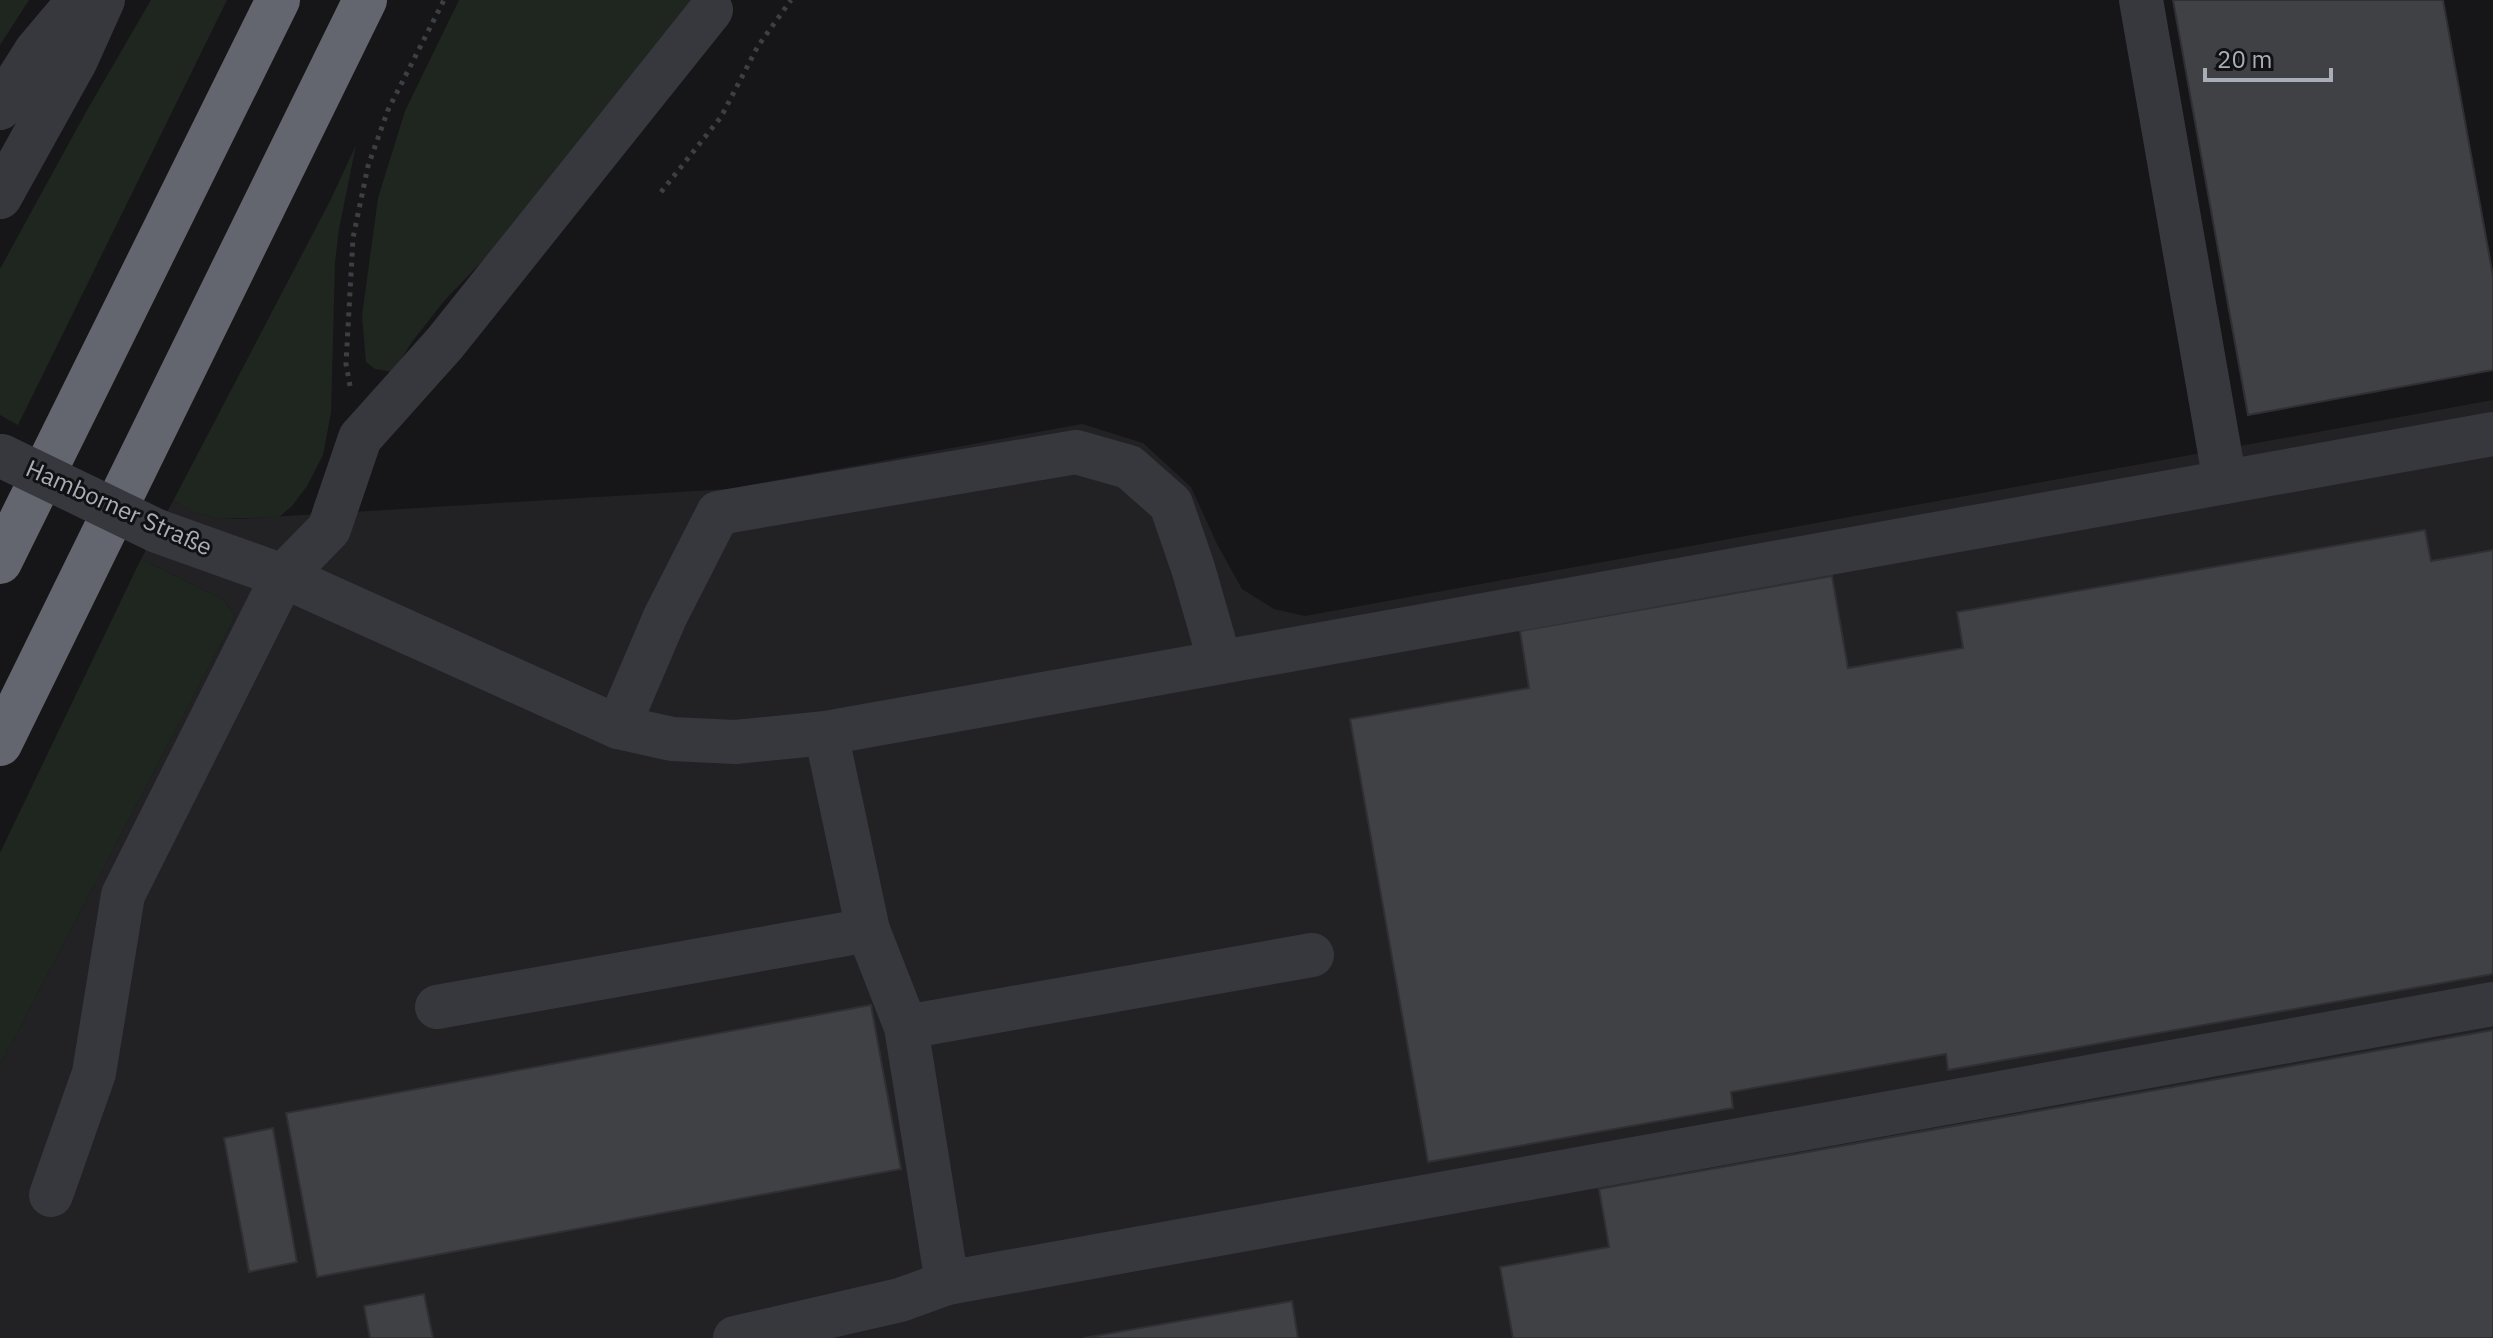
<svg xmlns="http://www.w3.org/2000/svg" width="2493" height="1338" viewBox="0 0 2493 1338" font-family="'IBM Plex Sans',sans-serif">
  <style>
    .built { fill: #222225 }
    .green { fill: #1e261f }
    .building { fill: #404145; stroke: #303034; stroke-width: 2 }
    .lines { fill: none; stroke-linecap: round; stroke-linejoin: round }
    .path { stroke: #3d3f44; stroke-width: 5; stroke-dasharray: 4 6; stroke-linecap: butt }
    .minor { stroke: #37383d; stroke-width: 44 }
    .highway { stroke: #63666e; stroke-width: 44 }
    .minor-bridge { stroke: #37383d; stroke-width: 44 }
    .labels { text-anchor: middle; stroke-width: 6; stroke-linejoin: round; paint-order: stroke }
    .street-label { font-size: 24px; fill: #a8adb8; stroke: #111113 }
  </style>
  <rect width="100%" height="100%" fill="#161618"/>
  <polygon class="built" points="2493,400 2493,1338 0,1338 0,1065 235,617 224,600 141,559 173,501 194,512 219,519 239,519 728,489 1082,424 1143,443 1191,487 1217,544 1242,589 1274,609 1305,616"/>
  <g class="green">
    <polygon points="0,0 29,0 0,45"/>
    <polygon points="151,0 227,0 18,425 0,415 0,269 86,112"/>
    <polygon points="459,0 693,0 513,229 444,301 412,342 393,372 375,369 366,362 362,316 378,198 405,111"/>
    <polygon points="356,145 339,229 335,262 331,413 323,455 307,486 292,506 279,517 219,519 194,512 173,501 330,201"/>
    <polygon points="141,559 224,600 235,617 0,1065 0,853"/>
  </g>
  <g class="building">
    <polygon points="2173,0 2443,0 2493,276 2493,370 2248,415"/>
    <polygon points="2425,530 2431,561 2493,550 2493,974 1948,1070 1946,1054 1731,1092 1733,1108 1428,1162 1350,719 1529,688 1520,631 1832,576 1848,668 1963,648 1957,612"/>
    <polygon points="871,1005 901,1169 317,1277 286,1113"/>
    <polygon points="2493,1030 2493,1338 1513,1338 1500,1267 1609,1247 1599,1189"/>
    <polygon points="273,1128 297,1262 249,1272 224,1138"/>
    <polygon points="424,1294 433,1338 370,1338 364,1306"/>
    <polygon points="1292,1301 1298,1338 1084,1338"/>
  </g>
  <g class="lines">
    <g class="path">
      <polyline points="661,192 721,117 758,46 791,0"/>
      <polyline points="350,386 346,364 353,238 368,166 388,110 444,0"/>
    </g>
    <g class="minor">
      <polyline points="2141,0 2225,482"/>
      <polyline points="0,108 36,51 79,0"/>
      <polyline points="0,197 76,60 103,0"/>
      <polyline points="157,531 283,576 618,727 672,739 735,742 826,733 2493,434"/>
      <polyline points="618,727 665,617 718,513 1076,452 1129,467 1171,504 1193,568 1220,662"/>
      <polyline points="826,733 868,930 906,1027 947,1283 2493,1004"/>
      <polyline points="437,1007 868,930"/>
      <polyline points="906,1027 1312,955"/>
      <polyline points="51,1195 94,1073 123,895 283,576 329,529 360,438 445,343 711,10"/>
      <polyline points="735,1338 900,1300 947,1283"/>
    </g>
    <g class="highway">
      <polyline points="0,562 278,0"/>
      <polyline points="0,744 365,0"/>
    </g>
    <polyline class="minor-bridge" points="2,456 157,531"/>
  </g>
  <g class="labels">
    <g class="street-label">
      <text transform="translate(119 508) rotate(24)" y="8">Hamborner Straße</text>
    </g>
  </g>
  <path d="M2205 68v12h126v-12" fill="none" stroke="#a8adb8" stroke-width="4"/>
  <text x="2217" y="68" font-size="24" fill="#a8adb8" stroke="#111113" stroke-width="6" paint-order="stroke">20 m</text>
</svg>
